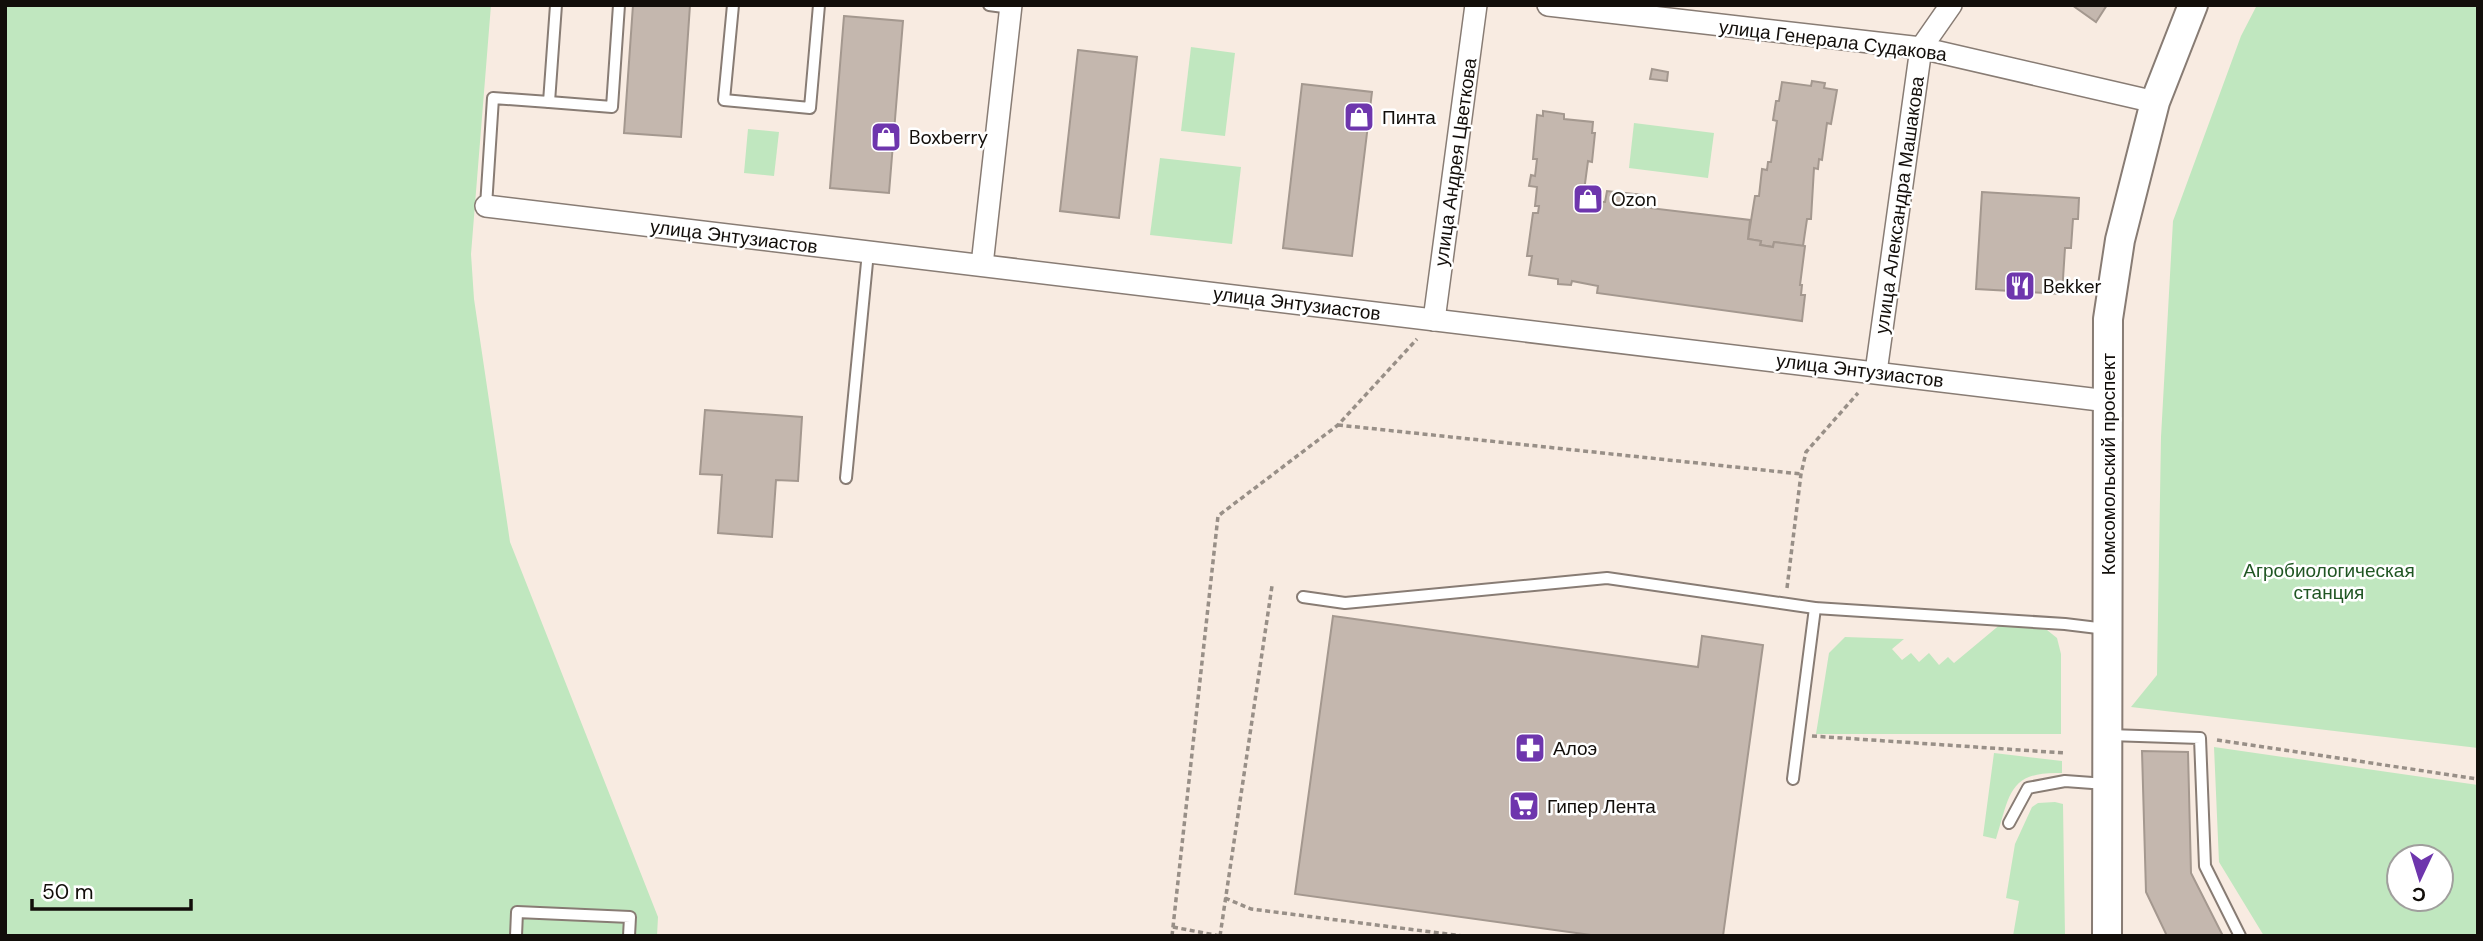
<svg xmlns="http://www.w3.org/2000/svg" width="2483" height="941" viewBox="0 0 2483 941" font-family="'DM Sans',sans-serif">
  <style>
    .green { fill: #c0e7bf; fill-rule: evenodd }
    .building { fill: #c4b7ae; stroke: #a4988f; stroke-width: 2 }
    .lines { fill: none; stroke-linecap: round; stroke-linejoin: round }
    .service-casing { stroke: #887c74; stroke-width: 14 }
    .minor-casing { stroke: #887c74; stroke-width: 24 }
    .tertiary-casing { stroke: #887c74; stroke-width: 32 }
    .path { stroke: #988f87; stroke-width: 3.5; stroke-dasharray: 5 3.5; stroke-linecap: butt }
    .service { stroke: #fff; stroke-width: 10 }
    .minor { stroke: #fff; stroke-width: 21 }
    .tertiary { stroke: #fff; stroke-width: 28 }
    .labels { text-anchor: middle; stroke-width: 5; stroke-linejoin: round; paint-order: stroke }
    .street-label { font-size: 19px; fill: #120e0a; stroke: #fff }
    .poi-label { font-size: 19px; fill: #120e0a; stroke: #fff; text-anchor: start }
    .park-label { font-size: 19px; fill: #205623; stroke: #fff }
  </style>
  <rect width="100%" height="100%" fill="#f8ebe1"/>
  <g class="green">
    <polygon points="5,5 491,5 471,254 474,299 510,542 658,917 657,936 5,936"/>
    <polygon points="2257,5 2478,5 2478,748 2131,707 2157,675 2161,437 2173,221 2241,36"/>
    <polygon points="1191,47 1235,53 1225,136 1181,131"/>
    <polygon points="1634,123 1714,133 1708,178 1629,168"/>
    <polygon points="748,129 779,132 774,176 744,173"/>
    <polygon points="1160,158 1241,167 1232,244 1150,235"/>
    <polygon points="2002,623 2047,630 2057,638 2061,654 2061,734 1816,734 1829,653 1845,637 1904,639 1892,649 1902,660 1911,653 1919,662 1929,653 1939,665 1948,657 1954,663"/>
    <path d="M 2214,747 L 2478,785 L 2478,936 L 2264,936 L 2219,862 ZM 2399,857 L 2441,857 L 2441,899 L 2399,899 Z"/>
    <path d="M 1994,753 L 2062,761 L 2062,773 C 2008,771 2010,795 1996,839 L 1983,836 Z"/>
    <polygon points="2055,802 2063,804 2065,936 2013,936 2019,901 2006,898 2015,844 2032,807 2038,803"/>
  </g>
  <g class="building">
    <polygon points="633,5 690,5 681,137 624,133"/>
    <polygon points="2072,5 2107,5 2096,22"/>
    <polygon points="844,16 903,21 889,193 830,188"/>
    <polygon points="1078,50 1137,57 1119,218 1060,211"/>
    <polygon points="1652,69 1668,72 1667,81 1650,79"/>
    <polygon points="1812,81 1825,83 1824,88 1837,90 1831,124 1827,123 1822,160 1819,159 1818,169 1814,168 1811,219 1807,219 1803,246 1774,242 1773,247 1760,245 1761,241 1748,239 1755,196 1759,196 1762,169 1767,170 1768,162 1771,162 1777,121 1773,120 1776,101 1779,101 1782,82 1811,86"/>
    <polygon points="1302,84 1372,92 1352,256 1283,248"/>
    <polygon points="1543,111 1564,114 1564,119 1593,122 1592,133 1595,133 1592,162 1588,161 1584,191 1587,191 1586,201 1605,202 1607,191 1643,195 1641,207 1750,220 1748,239 1761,241 1760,245 1773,247 1774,242 1805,246 1800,285 1802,285 1801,295 1805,295 1802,321 1597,293 1598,286 1572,281 1571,285 1558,284 1558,279 1529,275 1532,256 1527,256 1533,213 1538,213 1539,206 1535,206 1537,187 1529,186 1531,175 1535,176 1537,159 1533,159 1537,115 1543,116"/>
    <polygon points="1982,192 2079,198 2078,219 2073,219 2071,248 2065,248 2062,294 1976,289"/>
    <polygon points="705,410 802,417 798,481 776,480 772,537 718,533 722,475 700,474"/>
    <polygon points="1333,616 1698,667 1702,636 1763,645 1723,936 1598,936 1295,894"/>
    <polygon points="2142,751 2188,752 2191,873 2223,936 2167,936 2146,892"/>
  </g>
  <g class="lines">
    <g class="service-casing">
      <g id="service">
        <polyline points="733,5 724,100 810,108 819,5"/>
        <polyline points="989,5 1011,8"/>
        <polyline points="549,102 612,107 619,5"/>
        <polyline points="486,206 493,98 549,102 556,5"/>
        <polyline points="846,478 868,252"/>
        <polyline points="1303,597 1345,603 1607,578 1815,608 2065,624 2106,629"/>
        <polyline points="2109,735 2200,738 2205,866 2240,936"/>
        <polyline points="1793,779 1815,608"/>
        <polyline points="2009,823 2028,788 2065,781 2106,784"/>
        <polyline points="516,936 517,912 630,917 629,936"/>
      </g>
    </g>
    <g class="minor-casing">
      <g id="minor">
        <polyline points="1548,5 1921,48 2155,102"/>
        <polyline points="486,206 2108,401"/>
        <polyline points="982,265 1011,5"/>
        <polyline points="1434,320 1476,5"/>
        <polyline points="1876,372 1921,48 1951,5"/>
      </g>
    </g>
    <g class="tertiary-casing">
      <polyline id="tertiary" points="2107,936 2108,319 2120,240 2155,102 2193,5"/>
    </g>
    <g class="path">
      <polyline points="1338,425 1801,474"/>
      <polyline points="1787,588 1801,474 1806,452 1858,393"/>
      <polyline points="1812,736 2065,753"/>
      <polyline points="2217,740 2478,779"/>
      <polyline points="1225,898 1251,909 1463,936"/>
      <polyline points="1173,927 1220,936"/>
      <polyline points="1172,936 1218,516 1338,425 1417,339"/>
      <polyline points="1220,936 1272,586"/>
    </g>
    <use href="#service" class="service"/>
    <use href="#minor" class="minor"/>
    <use href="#tertiary" class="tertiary"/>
  </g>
  <defs>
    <g id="shop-square" transform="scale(1.575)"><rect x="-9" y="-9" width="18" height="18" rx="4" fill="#6e36ad" stroke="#fff"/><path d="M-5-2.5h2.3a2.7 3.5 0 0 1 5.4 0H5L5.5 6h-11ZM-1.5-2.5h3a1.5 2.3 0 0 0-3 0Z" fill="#fff"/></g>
    <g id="restaurant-square" transform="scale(1.575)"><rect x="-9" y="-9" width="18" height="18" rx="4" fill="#6e36ad" stroke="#fff"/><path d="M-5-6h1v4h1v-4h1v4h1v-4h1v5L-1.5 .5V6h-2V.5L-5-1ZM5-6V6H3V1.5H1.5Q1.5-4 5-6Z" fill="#fff"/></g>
    <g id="pharmacy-square" transform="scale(1.575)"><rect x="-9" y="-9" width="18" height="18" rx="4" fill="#6e36ad" stroke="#fff"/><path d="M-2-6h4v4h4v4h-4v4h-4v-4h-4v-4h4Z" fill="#fff"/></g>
    <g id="supermarket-square" transform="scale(1.575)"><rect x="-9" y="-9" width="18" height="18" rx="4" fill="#6e36ad" stroke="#fff"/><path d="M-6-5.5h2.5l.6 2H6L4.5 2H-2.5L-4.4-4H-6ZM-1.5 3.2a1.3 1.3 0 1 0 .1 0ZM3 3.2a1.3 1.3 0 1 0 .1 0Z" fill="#fff"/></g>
  </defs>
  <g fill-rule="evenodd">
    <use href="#shop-square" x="1359" y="117"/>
    <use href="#shop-square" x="886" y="137"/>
    <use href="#shop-square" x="1588" y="199"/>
    <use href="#restaurant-square" x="2020" y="286"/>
    <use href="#pharmacy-square" x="1530" y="748"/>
    <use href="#supermarket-square" x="1524" y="806"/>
  </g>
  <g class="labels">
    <g class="street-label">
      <text transform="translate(1833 40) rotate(7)" y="7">улица Генерала Судакова</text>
      <text transform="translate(1455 162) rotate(-82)" y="7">улица Андрея Цветкова</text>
      <text transform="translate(1899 205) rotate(-82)" y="7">улица Александра Машакова</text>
      <text transform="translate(734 236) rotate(7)" y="7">улица Энтузиастов</text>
      <text transform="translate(1297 303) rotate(7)" y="7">улица Энтузиастов</text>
      <text transform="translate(1860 370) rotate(7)" y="7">улица Энтузиастов</text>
      <text transform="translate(2108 464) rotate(-90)" y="7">Комсомольский проспект</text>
    </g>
    <g class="poi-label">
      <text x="1382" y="124">Пинта</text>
      <text x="909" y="144">Boxberry</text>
      <text x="1611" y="206">Ozon</text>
      <text x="2043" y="293">Bekker</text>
      <text x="1553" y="755">Алоэ</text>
      <text x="1547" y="813">Гипер Лента</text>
    </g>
    <g class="park-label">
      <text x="2329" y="577">Агробиологическая<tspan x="2329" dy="22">станция</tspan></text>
    </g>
  </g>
  <rect width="2483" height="941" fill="none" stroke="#120e0a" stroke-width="14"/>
  <g transform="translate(2420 878) rotate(184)"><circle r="33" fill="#ffffff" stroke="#a09f9d" stroke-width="2"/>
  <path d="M0-5L12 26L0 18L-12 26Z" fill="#6e36ad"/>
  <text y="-10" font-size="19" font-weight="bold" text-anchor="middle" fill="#120e0a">С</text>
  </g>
  <path d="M32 899v10h159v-10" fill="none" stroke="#120e0a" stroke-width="3.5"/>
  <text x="42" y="899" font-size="21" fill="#120e0a" stroke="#ffffff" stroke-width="5" paint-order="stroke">50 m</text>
</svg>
